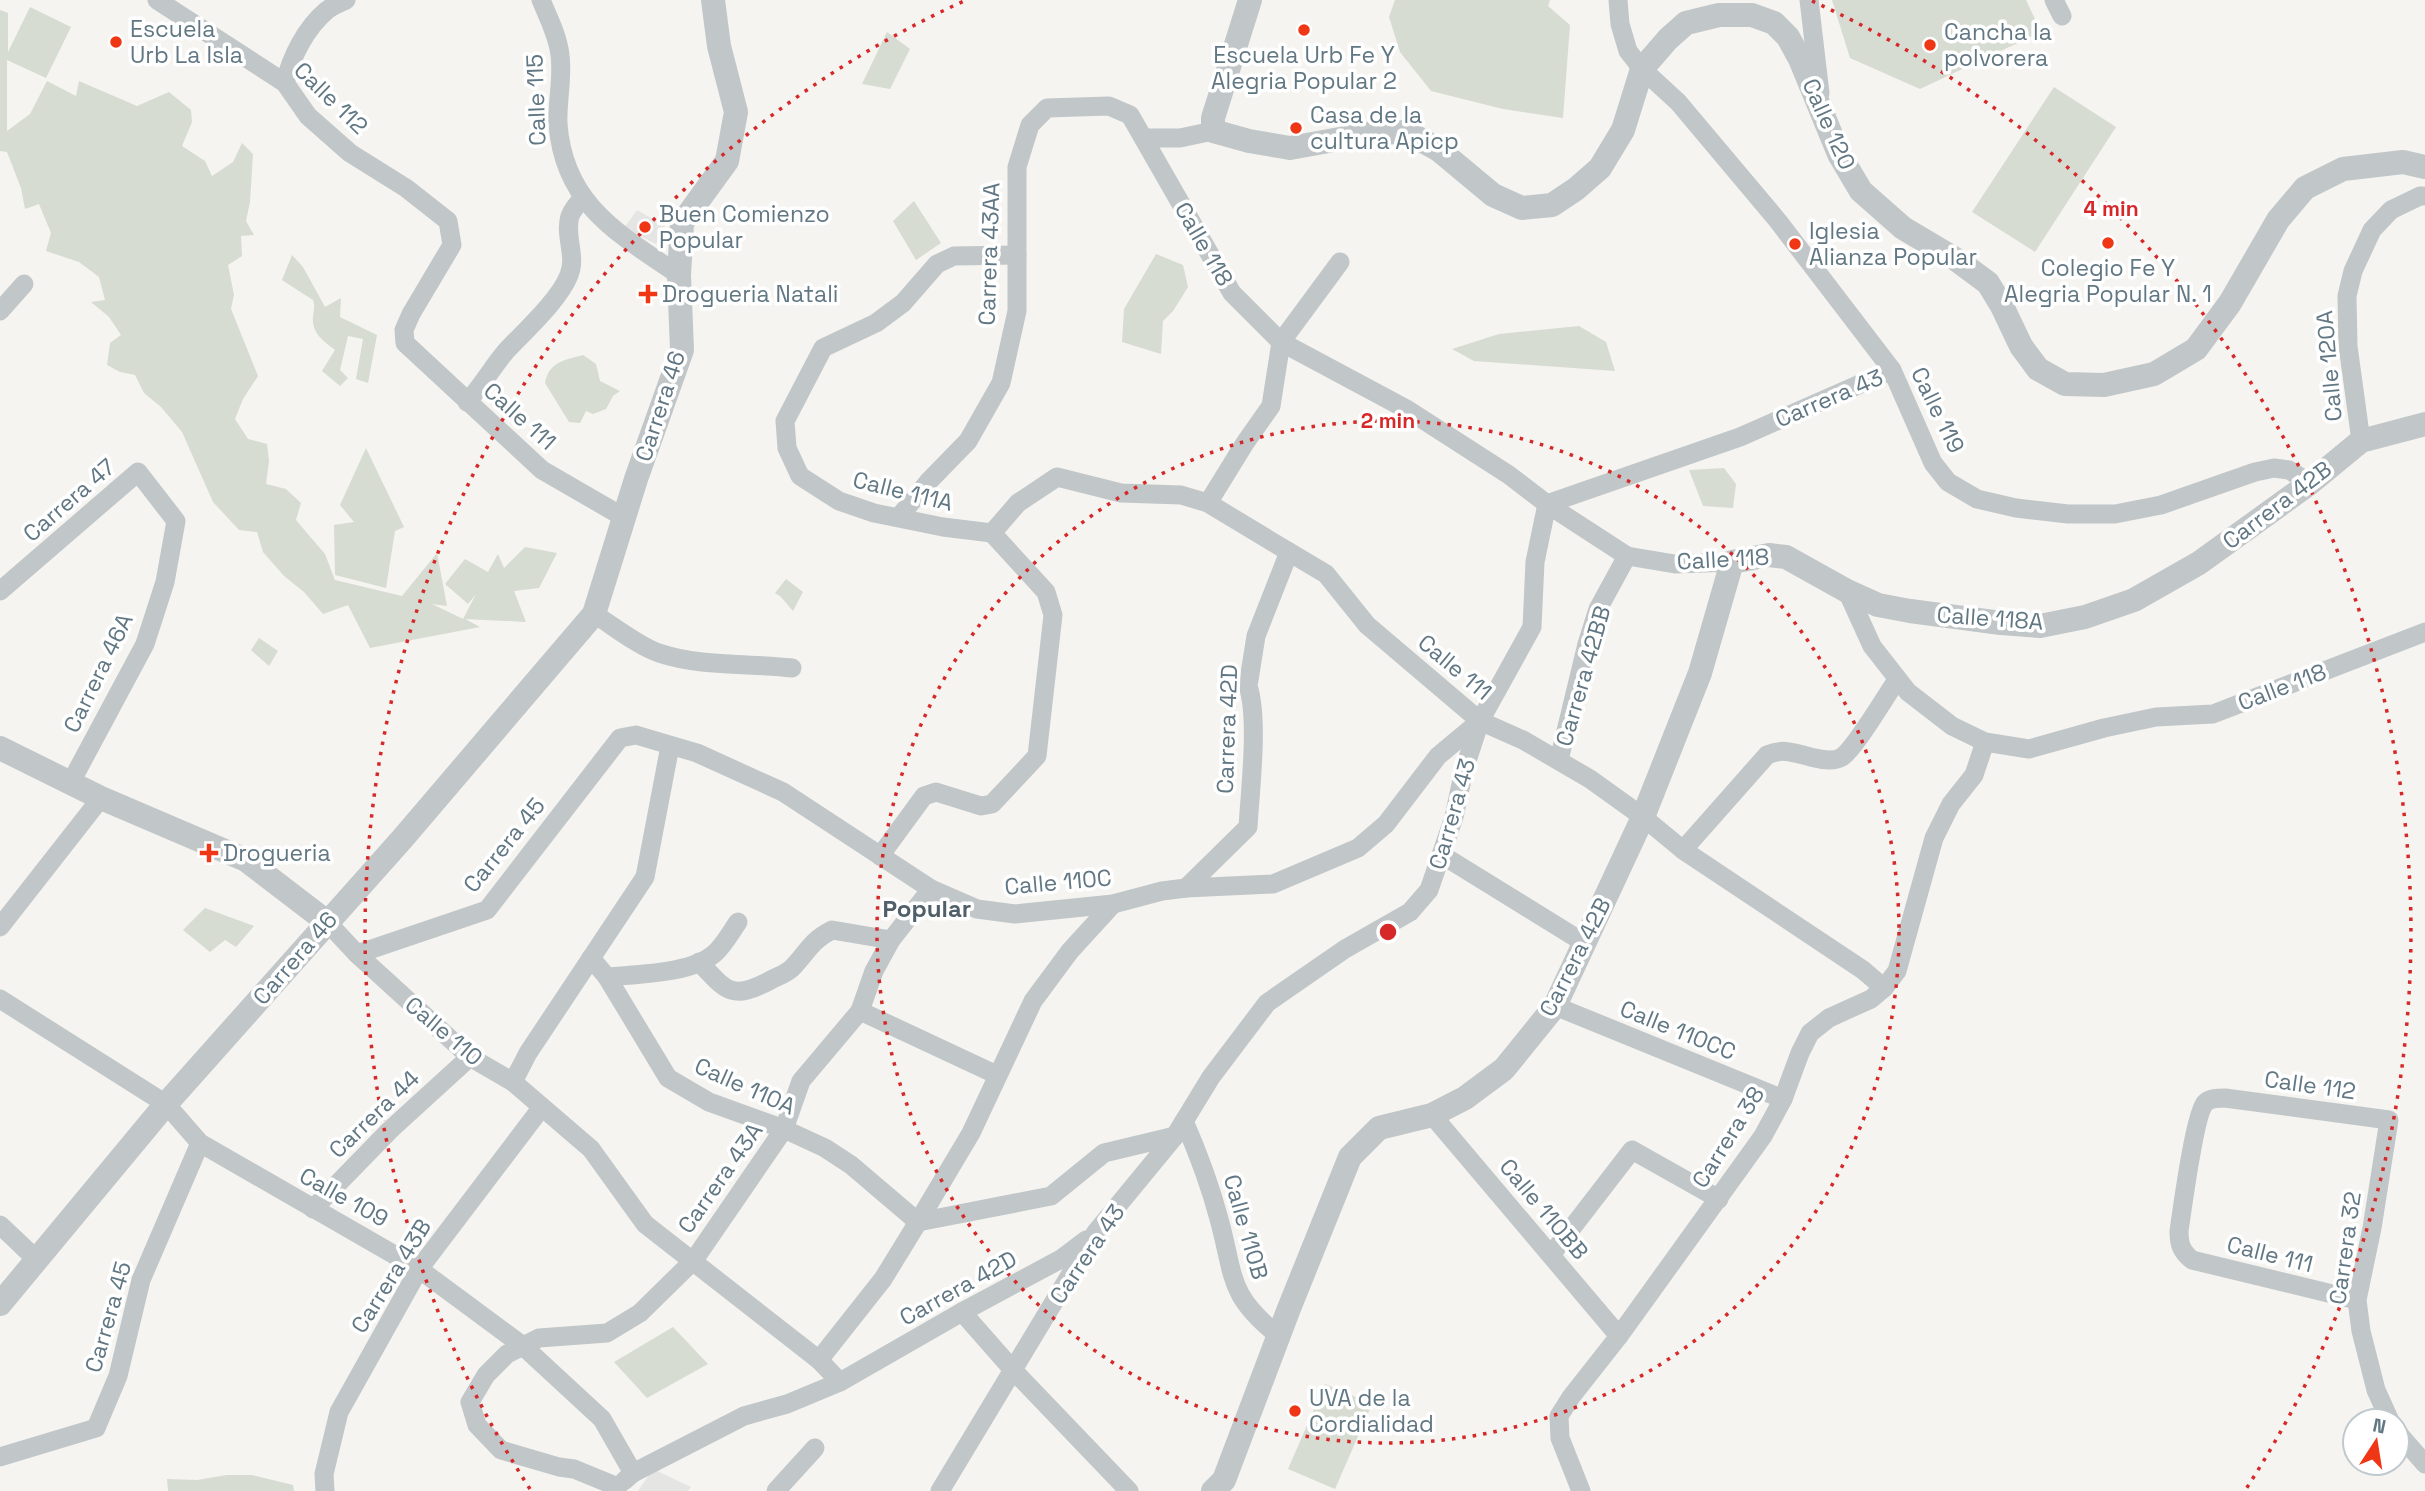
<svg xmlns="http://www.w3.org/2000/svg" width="2425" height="1491" viewBox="0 0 2425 1491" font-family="'Space Grotesk',sans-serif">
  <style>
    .built { fill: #e5e6e4 }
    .green { fill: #d6dcd1 }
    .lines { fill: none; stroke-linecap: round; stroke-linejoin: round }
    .minor { stroke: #c1c6c8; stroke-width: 19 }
    .tertiary { stroke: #c1c6c8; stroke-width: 24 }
    .ring { fill: none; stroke: #d62828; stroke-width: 3.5; stroke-dasharray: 3.5 7 }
    .poi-dot { fill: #ef3615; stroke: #fff; stroke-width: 2.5 }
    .labels { text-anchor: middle; stroke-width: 7; stroke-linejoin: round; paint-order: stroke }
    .poi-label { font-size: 23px; fill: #617783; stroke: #fff; text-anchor: start }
    .street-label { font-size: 23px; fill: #617783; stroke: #fff }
    .neighbourhood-label { font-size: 24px; font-weight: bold; fill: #505f68; stroke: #fff }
    .centre { fill: #d62828; stroke: #fff; stroke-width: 3.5 }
    .ring-label { font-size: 21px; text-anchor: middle; font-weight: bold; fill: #d62828; stroke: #fff; stroke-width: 7; stroke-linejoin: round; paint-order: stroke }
  </style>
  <rect width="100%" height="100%" fill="#f5f4f0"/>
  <g class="built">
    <polygon points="637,210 665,226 656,244 624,228"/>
    <polygon points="653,1469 691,1487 688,1491 638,1491"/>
  </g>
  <g class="green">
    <polygon points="1395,0 1550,0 1548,6 1570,25 1563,118 1503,109 1431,91 1400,52 1389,17"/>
    <polygon points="1832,0 2026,0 2041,32 1920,89 1850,58"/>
    <polygon points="30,7 71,27 46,78 7,60 7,131 30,114 47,81 76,96 79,81 137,106 169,92 191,110 192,122 182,146 205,161 212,176 233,162 242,143 253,154 250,202 246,221 254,235 241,236 242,256 228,265 234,295 231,309 258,376 243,399 235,419 248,439 267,444 269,461 266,484 286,489 301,503 296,520 325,554 335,580 402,596 437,553 447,606 432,604 463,619 476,594 468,604 445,584 465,559 488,572 498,554 504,568 525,547 557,553 539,588 514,591 526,622 465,619 480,627 370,648 348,605 323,614 304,592 284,576 263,552 257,532 239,530 213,502 182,432 161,407 144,393 135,375 120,372 107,365 110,343 121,335 109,317 91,302 105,300 99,277 79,262 46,251 51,233 39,204 25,209 21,188 7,152 0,151 0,10 8,13 8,52"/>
    <polygon points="887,32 910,49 890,89 862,84"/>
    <polygon points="2054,87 2116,127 2035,252 1972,212"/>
    <polygon points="914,201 941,243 916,260 893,221"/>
    <polygon points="1156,254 1183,265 1188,287 1173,311 1163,321 1161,354 1122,342 1124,309"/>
    <path d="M 292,255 L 303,267 L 325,307 L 341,298 L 340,317 L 377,335 L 368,383 L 356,379 L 363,339 L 348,336 L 340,370 L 348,378 L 340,386 L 322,371 L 335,350 C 326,343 315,336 313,323 C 312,315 316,308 313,300 L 282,280 Z"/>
    <polygon points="1579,326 1606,342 1615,371 1474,361 1452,349 1499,334"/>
    <path d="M 583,355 L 596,364 L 600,381 L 620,391 L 613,396 L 606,409 L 593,414 L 586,411 L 580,423 L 569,422 L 545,383 C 549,362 564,360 583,355 Z"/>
    <polygon points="366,448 404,527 395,531 386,588 335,575 334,525 354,522 340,505"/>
    <polygon points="1724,468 1736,484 1733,508 1703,506 1689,470"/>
    <polygon points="786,579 803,592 793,611 781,597 775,593"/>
    <polygon points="259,638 278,651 269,666 251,650"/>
    <polygon points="205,908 254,926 236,947 225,940 210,952 183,930"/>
    <polygon points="673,1327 708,1364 647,1398 614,1362"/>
    <polygon points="1325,1384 1372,1404 1335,1489 1288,1469"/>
    <polygon points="227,1475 252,1475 293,1485 294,1491 168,1491 167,1479 197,1480"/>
  </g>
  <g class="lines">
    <g class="minor">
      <polyline points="157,0 285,83 308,116 350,153 406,188 448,221 452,245 411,314 404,330 405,343 542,470 625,518"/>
      <path d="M 541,0 C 548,17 558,36 560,55 C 563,78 557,101 558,124 C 564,205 619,234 679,275"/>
      <polyline points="1618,0 1620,24 1628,51 1642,69 1678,102 1778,221 1892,370 1933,463 1948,482 1977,499 2016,508 2068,514 2115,514 2161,505 2255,472 2274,468 2289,470 2310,483"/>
      <polyline points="1809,0 1820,93"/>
      <polyline points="2054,0 2062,16"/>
      <path d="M 285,83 C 291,57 306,28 326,11 C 332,6 340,3 346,0"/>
      <polyline points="1144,138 1180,138 1213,131"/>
      <polyline points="1017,255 954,256 937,264 903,303 876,323 823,348 785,421 787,448 800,476 839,501 874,513 943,527 992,533 1018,503 1057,477 1121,493 1181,495 1208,503 1289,552 1326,574 1367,625 1480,721 1523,740 1590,779 1643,817 1683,850 1863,970 1884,988"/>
      <polyline points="0,311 24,284"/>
      <path d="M 467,402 C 482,386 493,366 507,350 C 526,330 560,299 569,275 C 577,256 564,236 570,216 C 573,209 578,203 583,198"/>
      <polyline points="2361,441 2348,346 2347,296 2353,271 2372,230 2391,210 2420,196 2425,196"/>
      <polyline points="1208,503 1245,443 1271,406 1281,342 1340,262"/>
      <polyline points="899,517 928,482 968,441 1001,383 1017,311 1017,167 1030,125 1047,108 1109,106 1130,115 1232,293 1281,342 1408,410 1509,475 1547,504 1627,556 1675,564 1732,562"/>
      <polyline points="0,591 138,472 176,521 165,582 145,644 71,782"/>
      <polyline points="1847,591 1872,646 1908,692 1952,726 1985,742 2029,749 2104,728 2156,717 2213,714 2425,632"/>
      <path d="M 594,614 C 612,625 640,647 659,653 C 700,667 749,663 792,668"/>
      <polyline points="1559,760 1587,644 1598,609 1627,556"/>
      <path d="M 1683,850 L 1767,755 C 1785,747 1796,754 1815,758 C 1823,760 1834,762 1842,757 C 1856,747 1885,697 1897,680"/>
      <polyline points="1442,855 1586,944"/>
      <polyline points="880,856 924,796 936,792 981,806 992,804 1037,756 1053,615 1046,592 992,533"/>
      <path d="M 1186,888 L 1248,827 C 1250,791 1259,719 1248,686 L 1256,636 L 1289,552"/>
      <polyline points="327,922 357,954 470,1057 513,1082 591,1149 645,1224 819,1360 840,1382"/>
      <polyline points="0,927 101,798"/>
      <polyline points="357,954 487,910 620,738 636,735 697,753 783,792 931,889 977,909 1015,914 1113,904 1162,891 1186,888 1273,884 1358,848 1386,824 1438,756 1480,721"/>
      <polyline points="591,958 607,977 668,1078 709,1102 784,1129 825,1148 851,1165 918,1222 1051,1196 1104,1153 1175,1136"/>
      <path d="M 699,962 C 726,990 730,1001 769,981 C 776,977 786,974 792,968 C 808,952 810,941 832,930 L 891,940"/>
      <path d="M 607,977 C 637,974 692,974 715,953 C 724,945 731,932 738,922"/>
      <polyline points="0,999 166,1104 200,1143 419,1269 523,1346 602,1419 633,1473"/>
      <polyline points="1555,1006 1783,1099"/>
      <polyline points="860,1011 997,1075"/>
      <polyline points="513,1082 528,1053 645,877 670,746"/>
      <polyline points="1432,1115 1619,1336"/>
      <path d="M 1184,1121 C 1198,1153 1210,1185 1219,1219 C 1235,1277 1227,1295 1279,1336"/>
      <polyline points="313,1209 390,1130 470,1057"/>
      <polyline points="0,1225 37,1260"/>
      <polyline points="1551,1255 1632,1150 1719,1199"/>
      <path d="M 2357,1300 L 2192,1260 C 2181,1251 2179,1244 2179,1231 C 2182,1210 2195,1114 2205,1103 C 2210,1098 2218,1098 2225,1098 L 2389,1120 L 2372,1228 L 2357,1300 L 2361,1331 L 2376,1390 L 2390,1421"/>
      <polyline points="962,1312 1013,1370 1129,1491"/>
      <polyline points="819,1360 883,1279 918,1222 971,1133 1033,1001 1070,951 1113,904"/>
      <polyline points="2397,1432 2425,1464"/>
      <polyline points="0,1457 96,1428 118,1376 141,1280 200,1143"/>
      <polyline points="624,1481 633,1473 744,1416 787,1404 840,1382 962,1312 1061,1259 1086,1240"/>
      <polyline points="618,1487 574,1469 559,1467 501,1450 477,1425 470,1402 486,1375 507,1354 539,1338 607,1333 640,1313 694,1260 784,1129 801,1081 860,1011 874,971 891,940 931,889"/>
      <polyline points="325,1491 324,1474 339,1412 419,1269 542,1107"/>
      <polyline points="776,1491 815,1448"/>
      <polyline points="940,1491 1096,1232 1175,1136 1211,1077 1267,1003 1345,949 1410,912 1429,890 1454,817 1464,770 1480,721 1532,627 1535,562 1547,504 1740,437 1892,370"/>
      <polyline points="1581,1491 1560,1438 1559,1416 1571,1397 1619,1336 1763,1136 1783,1099 1800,1053 1810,1033 1829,1018 1871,999 1884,988 1897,971 1934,838 1951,804 1974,775 1985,742"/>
    </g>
    <g class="tertiary">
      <polyline points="1250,0 1213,118 1213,131 1249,141 1290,148 1373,133 1407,132 1439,150 1493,195 1522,208 1552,205 1576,189 1600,168 1623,130 1642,69 1668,39 1686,23 1719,15 1752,15 1774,23 1788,37 1800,59 1839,154 1861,191 1903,228 1957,260 1988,283 2002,306 2021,346 2038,369 2065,384 2104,385 2154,374 2196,349 2230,303 2278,220 2305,188 2343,169 2403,162 2425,167"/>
      <polyline points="0,748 101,798 246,860 327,922"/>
      <polyline points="0,1304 166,1104 403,838 594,614 636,479 682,350 679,275 682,223 727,161 736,112 719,46 713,0"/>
      <polyline points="1213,1491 1224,1480 1288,1311 1350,1157 1379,1128 1432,1115 1465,1098 1504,1069 1555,1006 1643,817 1700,673 1732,562 1769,555 1786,557 1847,591 1878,605 1910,611 2001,623 2040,626 2085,617 2134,600 2199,563 2310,483 2361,441 2425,424"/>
    </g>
  </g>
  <g class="ring">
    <circle cx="1388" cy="932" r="511"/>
    <path d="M530 1489A1023 1023 0 0 1 964 1M1812 1A1023 1023 0 0 1 2246 1489"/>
  </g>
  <g class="poi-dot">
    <circle cx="1304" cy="30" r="7"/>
    <circle cx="116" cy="42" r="7"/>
    <circle cx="1930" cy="45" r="7"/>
    <circle cx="1296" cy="128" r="7"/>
    <circle cx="645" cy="227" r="7"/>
    <circle cx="2108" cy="243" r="7"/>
    <circle cx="1795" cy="244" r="7"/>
    <path d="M644.5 283.5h7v7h7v7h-7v7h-7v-7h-7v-7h7z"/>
    <path d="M205.5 842.5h7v7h7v7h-7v7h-7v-7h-7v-7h7z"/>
    <circle cx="1295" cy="1411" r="7"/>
  </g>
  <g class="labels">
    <g class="poi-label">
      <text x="130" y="37">Escuela<tspan x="130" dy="26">Urb La Isla</tspan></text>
      <text x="1944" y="40">Cancha la<tspan x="1944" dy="26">polvorera</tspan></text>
      <text x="1304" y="63" text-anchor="middle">Escuela Urb Fe Y<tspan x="1304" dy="26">Alegria Popular 2</tspan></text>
      <text x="1310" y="123">Casa de la<tspan x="1310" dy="26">cultura Apicp</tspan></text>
      <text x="659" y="222">Buen Comienzo<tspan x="659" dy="26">Popular</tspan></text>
      <text x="1809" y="239">Iglesia<tspan x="1809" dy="26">Alianza Popular</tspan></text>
      <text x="2108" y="276" text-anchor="middle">Colegio Fe Y<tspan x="2108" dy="26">Alegria Popular N. 1</tspan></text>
      <text x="662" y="302">Drogueria Natali</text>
      <text x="223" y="861">Drogueria</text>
      <text x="1309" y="1406">UVA de la<tspan x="1309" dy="26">Cordialidad</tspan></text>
    </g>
    <g class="street-label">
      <text transform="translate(331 98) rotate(44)" y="8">Calle 112</text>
      <text transform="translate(536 100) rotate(-92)" y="8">Calle 115</text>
      <text transform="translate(1829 124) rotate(66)" y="8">Calle 120</text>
      <text transform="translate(1204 244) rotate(60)" y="8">Calle 118</text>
      <text transform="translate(989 254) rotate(-88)" y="8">Carrera 43AA</text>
      <text transform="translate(2329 366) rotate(-95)" y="8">Calle 120A</text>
      <text transform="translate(1829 398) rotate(-23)" y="8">Carrera 43</text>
      <text transform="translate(660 406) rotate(-72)" y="8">Carrera 46</text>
      <text transform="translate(1938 410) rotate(64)" y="8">Calle 119</text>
      <text transform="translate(520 416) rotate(42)" y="8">Calle 111</text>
      <text transform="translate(903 491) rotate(14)" y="8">Calle 111A</text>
      <text transform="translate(69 500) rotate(-41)" y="8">Carrera 47</text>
      <text transform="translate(2277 505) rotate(-37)" y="8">Carrera 42B</text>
      <text transform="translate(1723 559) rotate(-3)" y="8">Calle 118</text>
      <text transform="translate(1990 618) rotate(4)" y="8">Calle 118A</text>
      <text transform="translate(1455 667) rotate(40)" y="8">Calle 111</text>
      <text transform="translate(98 673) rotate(-64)" y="8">Carrera 46A</text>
      <text transform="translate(1583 676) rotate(-74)" y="8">Carrera 42BB</text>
      <text transform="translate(2282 687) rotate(-21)" y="8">Calle 118</text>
      <text transform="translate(1227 729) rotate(-88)" y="8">Carrera 42D</text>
      <text transform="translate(1452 814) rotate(-74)" y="8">Carrera 43</text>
      <text transform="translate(504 845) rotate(-51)" y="8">Carrera 45</text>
      <text transform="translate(1058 882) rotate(-5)" y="8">Calle 110C</text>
      <text transform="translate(1575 957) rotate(-63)" y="8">Carrera 42B</text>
      <text transform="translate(295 958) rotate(-49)" y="8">Carrera 46</text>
      <text transform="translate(1678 1030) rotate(22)" y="8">Calle 110CC</text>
      <text transform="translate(444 1031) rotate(40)" y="8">Calle 110</text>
      <text transform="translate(2310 1085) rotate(8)" y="8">Calle 112</text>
      <text transform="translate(745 1086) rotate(24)" y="8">Calle 110A</text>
      <text transform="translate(374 1114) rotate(-44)" y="8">Carrera 44</text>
      <text transform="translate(1728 1137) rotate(-58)" y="8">Carrera 38</text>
      <text transform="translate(720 1178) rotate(-55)" y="8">Carrera 43A</text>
      <text transform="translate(344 1197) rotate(29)" y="8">Calle 109</text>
      <text transform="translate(1544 1209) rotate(50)" y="8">Calle 110BB</text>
      <text transform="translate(1246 1227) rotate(74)" y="8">Calle 110B</text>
      <text transform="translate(2345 1248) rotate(-82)" y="8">Carrera 32</text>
      <text transform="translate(1087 1254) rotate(-56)" y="8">Carrera 43</text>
      <text transform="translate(2270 1254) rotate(14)" y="8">Calle 111</text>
      <text transform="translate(391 1276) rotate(-58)" y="8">Carrera 43B</text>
      <text transform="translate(958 1288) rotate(-29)" y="8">Carrera 42D</text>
      <text transform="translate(108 1317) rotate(-74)" y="8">Carrera 45</text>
    </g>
    <g class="neighbourhood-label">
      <text x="927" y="917">Popular</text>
    </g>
  </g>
  <circle cx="1388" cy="932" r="10" class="centre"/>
  <g class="ring-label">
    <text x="2111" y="216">4 min</text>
    <text x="1388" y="428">2 min</text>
  </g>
  <g transform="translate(2376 1442) rotate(12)"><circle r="33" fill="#ffffff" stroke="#c0c9cd" stroke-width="2"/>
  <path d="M0-5L12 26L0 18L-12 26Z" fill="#ef3615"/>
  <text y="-10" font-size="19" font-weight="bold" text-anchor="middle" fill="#617783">N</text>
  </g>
</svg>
